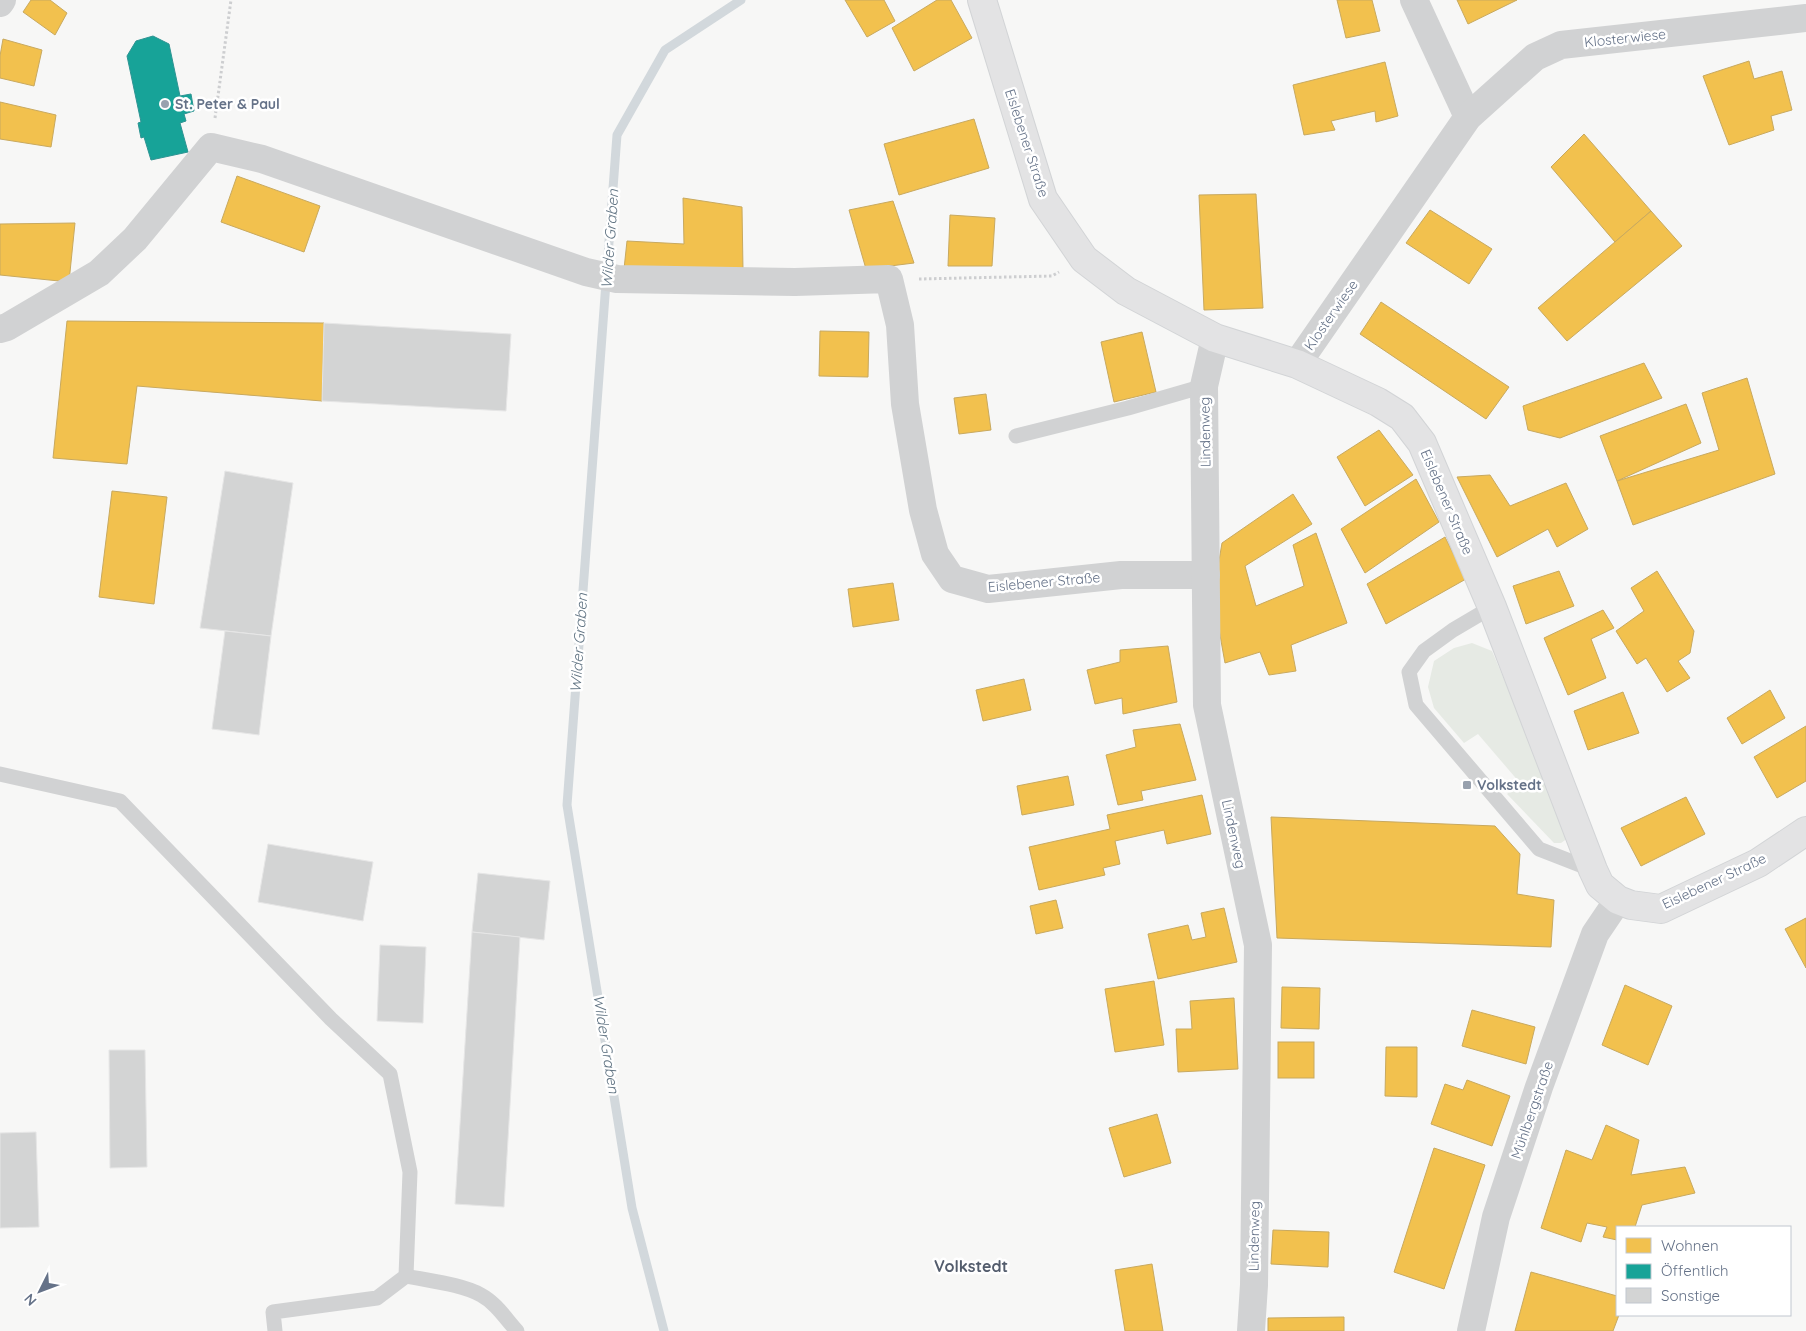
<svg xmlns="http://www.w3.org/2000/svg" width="1806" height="1331" viewBox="0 0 1806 1331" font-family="Quicksand,sans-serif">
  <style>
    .green { fill: #e6eae4 }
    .homes { fill: #f2c14e; stroke: #c8a95f }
    .public { fill: #17a398; stroke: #2e9493 }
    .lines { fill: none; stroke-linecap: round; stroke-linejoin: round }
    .stream { stroke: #d2d8dc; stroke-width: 9 }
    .building { fill: #d3d4d4; stroke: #e6e6e6 }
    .secondary-casing { stroke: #d2d4d6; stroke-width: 30 }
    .path { stroke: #cdced0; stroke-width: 3; stroke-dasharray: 2.5 2.5; stroke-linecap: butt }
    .lane { stroke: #d1d2d3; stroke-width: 15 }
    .street { stroke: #d1d2d3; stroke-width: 28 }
    .secondary { stroke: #e3e3e4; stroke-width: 28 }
    .poi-dot { fill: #98a1ae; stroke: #fff; stroke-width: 2 }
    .labels { text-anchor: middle; stroke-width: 5; stroke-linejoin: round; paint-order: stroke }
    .street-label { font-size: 14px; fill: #657288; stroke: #fff }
    .poi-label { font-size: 14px; font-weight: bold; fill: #657288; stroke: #fff; text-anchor: start }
    .water-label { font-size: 15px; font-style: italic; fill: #617483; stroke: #fff }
    .quarter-label { font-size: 16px; font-weight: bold; fill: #545d6d; stroke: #fff }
  </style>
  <rect width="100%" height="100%" fill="#f7f7f6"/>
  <polygon class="green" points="1472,643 1492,651 1567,828 1568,838 1561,843 1554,843 1507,794 1520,783 1478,734 1464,743 1434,708 1428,687 1434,661 1454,648"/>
  <g class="homes">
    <polygon points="31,0 50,0 67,13 55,35 23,12"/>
    <polygon points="845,0 884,0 895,21 867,37"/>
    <polygon points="937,0 951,0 972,38 914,71 892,28"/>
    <polygon points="1337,0 1372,0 1380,31 1346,38"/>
    <polygon points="1457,0 1517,0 1468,24"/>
    <polygon points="3,39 42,50 34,86 0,78 0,56"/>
    <polygon points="1749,61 1754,79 1782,71 1792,110 1771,116 1774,130 1729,145 1703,76"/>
    <polygon points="1385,62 1398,116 1376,122 1375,111 1331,121 1335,130 1304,135 1293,85"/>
    <polygon points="0,102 56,115 51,147 0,139"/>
    <polygon points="974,119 989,168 899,195 884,144"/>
    <polygon points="1584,134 1651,211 1615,242 1551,167"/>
    <polygon points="237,176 320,206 304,252 221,222"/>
    <polygon points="1256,194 1263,308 1204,310 1199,195"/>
    <polygon points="683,198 742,207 743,270 624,269 627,241 684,244"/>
    <polygon points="893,201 914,263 866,269 849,210"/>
    <polygon points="1430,210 1492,249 1469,284 1406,243"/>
    <polygon points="1651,211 1682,246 1567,341 1538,308"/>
    <polygon points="950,215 995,218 992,266 948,266"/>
    <polygon points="75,223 69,282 0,275 0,224"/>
    <polygon points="1381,302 1509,387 1486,419 1360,334"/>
    <polygon points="67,321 324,323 322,401 137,386 127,464 53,458"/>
    <polygon points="820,331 869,332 868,377 819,376"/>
    <polygon points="1142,332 1156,392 1114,402 1101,342"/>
    <polygon points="1644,363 1662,398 1560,438 1528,430 1523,406"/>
    <polygon points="1747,378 1775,474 1633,525 1617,481 1719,450 1702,393"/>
    <polygon points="986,394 991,430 959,434 954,398"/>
    <polygon points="1686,404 1701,443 1617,481 1600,436"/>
    <polygon points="1379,430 1413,475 1365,506 1337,457"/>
    <polygon points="1490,475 1510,506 1566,483 1588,529 1557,547 1548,529 1497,557 1457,477"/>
    <polygon points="1416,479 1439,522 1365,573 1341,529"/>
    <polygon points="112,491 167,497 154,604 99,597"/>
    <polygon points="1293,494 1312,524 1245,566 1256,606 1304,586 1293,545 1316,533 1347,623 1291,645 1296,671 1269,675 1260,652 1225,663 1213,596 1222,543"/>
    <polygon points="1445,537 1466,579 1386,624 1367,584"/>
    <polygon points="1559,571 1574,606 1526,624 1513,586"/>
    <polygon points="1657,571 1694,631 1690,653 1678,661 1690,678 1667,692 1646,658 1637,664 1616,631 1644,611 1631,588"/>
    <polygon points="893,583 899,620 853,627 848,589"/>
    <polygon points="1603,610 1614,628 1591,639 1606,678 1568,695 1544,638"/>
    <polygon points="1168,646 1177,702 1123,714 1122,698 1095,704 1087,670 1120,662 1120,650"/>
    <polygon points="1024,679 1031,710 983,721 976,690"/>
    <polygon points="1770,690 1785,718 1742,744 1727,718"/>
    <polygon points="1623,692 1639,733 1588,750 1574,711"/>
    <polygon points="1180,724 1196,780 1141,791 1143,800 1118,805 1106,755 1136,747 1133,730"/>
    <polygon points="1806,726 1806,781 1777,798 1754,757"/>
    <polygon points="1068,776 1074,805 1022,815 1017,786"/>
    <polygon points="1202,795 1211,834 1167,844 1164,830 1115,841 1120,864 1103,868 1105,875 1039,890 1029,847 1110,829 1107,815"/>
    <polygon points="1686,797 1705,834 1641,866 1621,828"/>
    <polygon points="1271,817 1495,826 1520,854 1517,894 1554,900 1551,947 1277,938"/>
    <polygon points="1056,900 1063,928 1036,934 1030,906"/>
    <polygon points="1224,908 1237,962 1158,979 1148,934 1188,925 1192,940 1206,937 1201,913"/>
    <polygon points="1806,918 1806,968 1785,929"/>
    <polygon points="1154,981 1164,1045 1115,1052 1105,989"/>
    <polygon points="1625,985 1672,1006 1648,1065 1602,1045"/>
    <polygon points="1282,987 1320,988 1319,1029 1281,1028"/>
    <polygon points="1234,998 1238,1069 1178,1072 1176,1029 1192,1029 1190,1001"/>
    <polygon points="1472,1010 1535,1027 1526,1064 1462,1046"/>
    <rect x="1278" y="1042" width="36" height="36"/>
    <polygon points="1386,1047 1417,1047 1417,1097 1385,1096"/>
    <polygon points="1467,1080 1510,1096 1492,1146 1431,1124 1445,1084 1463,1090"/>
    <polygon points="1157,1114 1171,1163 1124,1177 1109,1128"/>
    <polygon points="1606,1125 1639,1140 1631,1175 1685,1167 1695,1193 1642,1205 1635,1227 1617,1227 1617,1240 1603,1237 1607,1227 1587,1223 1581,1242 1541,1228 1566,1150 1592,1160"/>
    <polygon points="1434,1148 1485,1165 1444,1289 1394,1272"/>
    <polygon points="1273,1230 1329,1232 1328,1267 1271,1264"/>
    <polygon points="1152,1264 1163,1331 1125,1331 1115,1270"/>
    <polygon points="1531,1272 1617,1296 1617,1315 1619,1315 1613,1331 1515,1331"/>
    <polygon points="1344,1317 1344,1331 1268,1331 1268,1318"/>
  </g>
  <polygon class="public" points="153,36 169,44 180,96 191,94 194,111 184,114 186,121 180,123 188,152 151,160 144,137 141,138 138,123 141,122 127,56 136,41"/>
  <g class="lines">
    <polyline class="stream" points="664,1331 632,1208 567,805 617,135 665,50 741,0"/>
  </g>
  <g class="building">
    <polygon points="324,323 511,334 506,411 322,401"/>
    <polygon points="225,471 293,483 271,636 200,628"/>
    <polygon points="225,631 271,636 259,735 212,729"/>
    <polygon points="268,844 373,862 363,921 258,902"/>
    <polygon points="478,873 550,881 544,940 472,932"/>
    <polygon points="472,932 520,937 504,1207 455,1204"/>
    <polygon points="380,945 426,947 423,1023 377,1021"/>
    <polygon points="109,1050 145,1050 147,1167 110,1168"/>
    <polygon points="36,1132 39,1227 0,1228 0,1133"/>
  </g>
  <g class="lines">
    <g class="secondary-casing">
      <polyline id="secondary" points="982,0 1043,199 1084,259 1126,291 1215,338 1297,364 1378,402 1402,417 1422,443 1492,607 1593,870 1600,885 1618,900 1631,905 1661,909 1758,863 1806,831"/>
    </g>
    <g class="path">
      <polyline points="215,118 231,0"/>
      <polyline points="919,279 1052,276 1059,272"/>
    </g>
    <g class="lane">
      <polyline points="1016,436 1128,408 1204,386"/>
      <polyline points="1492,607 1453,630 1424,651 1409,672 1416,705 1539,849 1593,870"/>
      <polyline points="0,774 120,801 331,1019 390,1074 410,1172 406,1276 377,1298 273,1312 275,1331"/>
      <path d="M 406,1276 C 429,1281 461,1284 481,1295 C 496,1303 506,1319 517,1331"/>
    </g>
    <g class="street">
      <polyline points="1414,0 1468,117"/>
      <polyline points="0,3 2,0"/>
      <polyline points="0,329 7,327 99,273 135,239 211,147 262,159 586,272 617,279 795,282 889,279 900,325 905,404 923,510 935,554 952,579 988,589 1121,575 1206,575"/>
      <polyline points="1215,338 1204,386 1207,705 1258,945 1254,1285 1251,1331"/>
      <polyline points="1297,364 1468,117 1535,57 1561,45 1806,18"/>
      <polyline points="1471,1331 1496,1217 1539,1087 1595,934 1618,900"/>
    </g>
    <use href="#secondary" class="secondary"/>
  </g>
  <g class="poi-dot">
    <circle cx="165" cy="104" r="5"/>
    <rect x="1462" y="780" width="10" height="10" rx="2.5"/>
  </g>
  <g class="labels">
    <g class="street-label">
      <text transform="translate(1625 38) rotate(-6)" y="5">Klosterwiese</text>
      <text transform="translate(1027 143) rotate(72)" y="5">Eislebener Straße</text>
      <text transform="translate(1331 315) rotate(-55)" y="5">Klosterwiese</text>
      <text transform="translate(1205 432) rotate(-91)" y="5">Lindenweg</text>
      <text transform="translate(1447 502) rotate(67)" y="5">Eislebener Straße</text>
      <text transform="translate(1044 582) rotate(-5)" y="5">Eislebener Straße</text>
      <text transform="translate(1234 834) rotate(78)" y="5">Lindenweg</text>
      <text transform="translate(1714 881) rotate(-25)" y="5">Eislebener Straße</text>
      <text transform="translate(1532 1110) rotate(-71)" y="5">Mühlbergstraße</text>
      <text transform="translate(1254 1236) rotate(-89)" y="5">Lindenweg</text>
    </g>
    <g class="poi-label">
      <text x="175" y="109">St. Peter &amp; Paul</text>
      <text x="1477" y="790">Volkstedt</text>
    </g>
    <g class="water-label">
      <text transform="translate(610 239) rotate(-86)" y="5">Wilder Graben</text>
      <text transform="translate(579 643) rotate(-86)" y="5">Wilder Graben</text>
      <text transform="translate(606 1044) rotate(81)" y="5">Wilder Graben</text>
    </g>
    <g class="quarter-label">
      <text x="971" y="1272">Volkstedt</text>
    </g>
  </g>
  <rect x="1616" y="1226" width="175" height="90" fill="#ffffff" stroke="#c1c7cf"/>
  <rect x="1626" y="1238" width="25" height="15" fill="#f2c14e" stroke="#c1c7cf"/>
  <text x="1661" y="1251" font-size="15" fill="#657288">Wohnen</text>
  <rect x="1626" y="1264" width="25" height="15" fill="#17a398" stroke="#c1c7cf"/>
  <text x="1661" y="1276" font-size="15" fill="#657288">Öffentlich</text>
  <rect x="1626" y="1288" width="25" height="15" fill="#d3d4d4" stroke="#c1c7cf"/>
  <text x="1661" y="1301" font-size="15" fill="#657288">Sonstige</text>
  <g transform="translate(40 1291) rotate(228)" stroke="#ffffff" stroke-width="4" paint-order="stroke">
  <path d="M0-4L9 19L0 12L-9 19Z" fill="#657288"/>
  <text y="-8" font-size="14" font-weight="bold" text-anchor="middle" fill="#657288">N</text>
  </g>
</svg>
